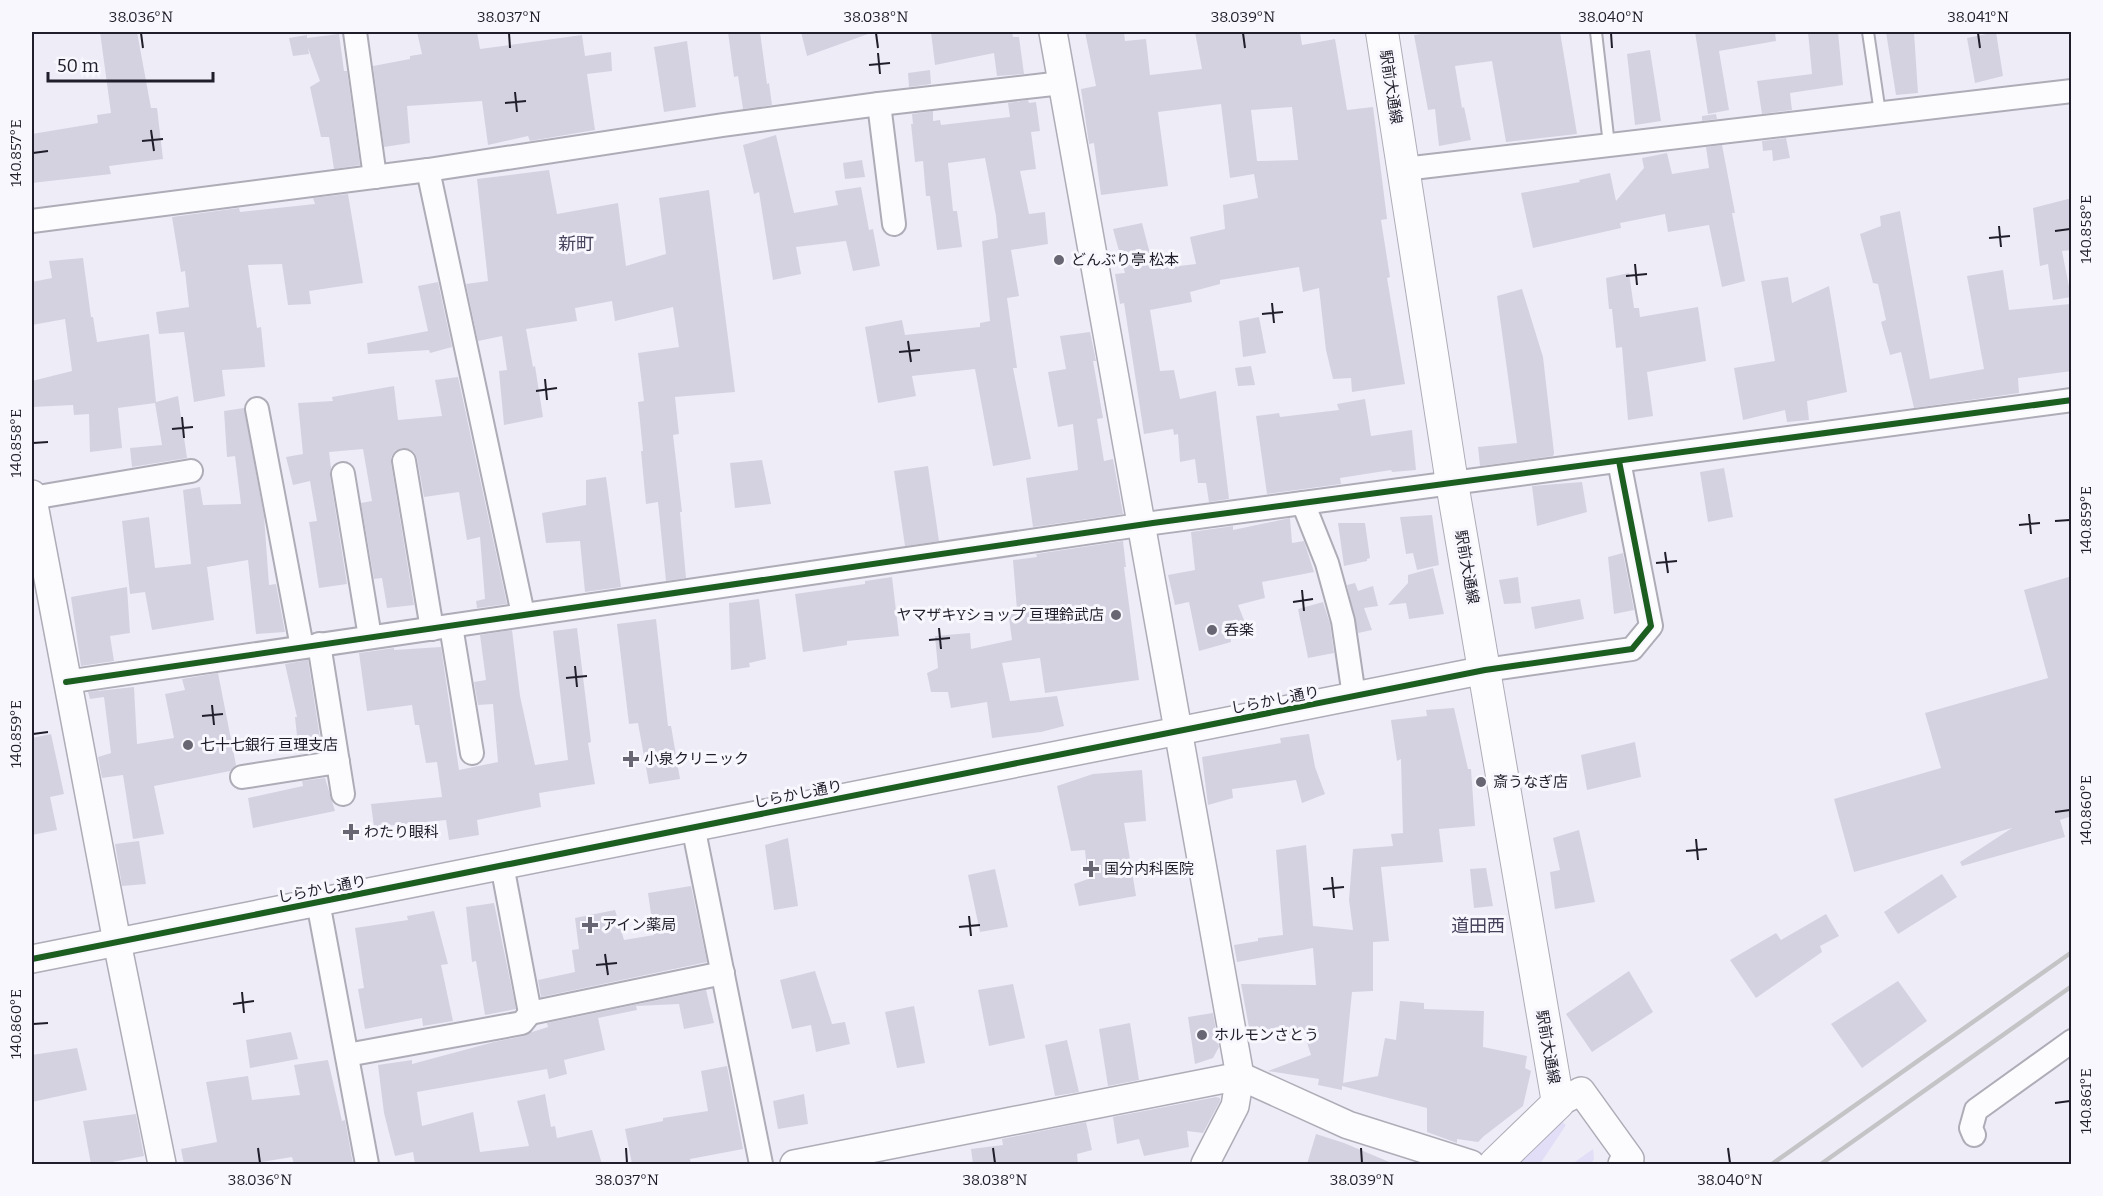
<svg xmlns="http://www.w3.org/2000/svg" width="2103" height="1196" viewBox="0 0 2103 1196" font-family="Bitter,'Noto Sans JP',serif">
  <style>
    .green { fill: #e2def8 }
    .building { fill: #d4d2e1; fill-rule: evenodd }
    .lines { fill: none; stroke-linecap: round; stroke-linejoin: round }
    .service-casing { stroke: #aeacb7; stroke-width: 14 }
    .minor-casing { stroke: #aeacb7; stroke-width: 26 }
    .tertiary-casing { stroke: #aeacb7; stroke-width: 30 }
    .secondary-casing { stroke: #aeacb7; stroke-width: 34 }
    .service { stroke: #fcfcfe; stroke-width: 10 }
    .minor { stroke: #fcfcfe; stroke-width: 22 }
    .tertiary { stroke: #fcfcfe; stroke-width: 27 }
    .secondary { stroke: #fcfcfe; stroke-width: 32 }
    .rail { stroke: #c4c4c7; stroke-width: 4.5 }
    .cycleway-casing { stroke: #f8f7fe; stroke-width: 10 }
    .cycleway { stroke: #1b5e20; stroke-width: 6 }
    .ticks { fill: none; stroke: #201e2a; stroke-width: 2 }
    .poi-dot { fill: #686672; stroke: #f8f7fe; stroke-width: 2 }
    .labels { text-anchor: middle; stroke-width: 6; stroke-linejoin: round; paint-order: stroke }
    .street-label { font-size: 15px; fill: #201e2a; stroke: #f8f7fe }
    .poi-label { font-size: 15px; fill: #201e2a; stroke: #f8f7fe; text-anchor: start }
    .quarter-label { font-size: 18px; fill: #48435d; stroke: #f8f7fe }
    .neatline { fill: none; stroke: #201e2a; stroke-width: 2 }
    .ticks-label { font-size: 15px; text-anchor: middle; fill: #201e2a }
  </style>
  <rect width="100%" height="100%" fill="#eeecf7"/>
  <g class="green">
    <polygon points="1562,1122 1566,1125 1540,1164 1512,1164 1513,1155"/>
    <polygon points="1593,1149 1594,1159 1591,1164 1572,1164"/>
  </g>
  <g class="building">
    <polygon points="100,32 137,32 151,108 157,108 163,159 109,166 111,174 32,183 32,134 98,123 97,115 111,113"/>
    <polygon points="417,32 477,32 480,49 582,35 585,56 611,52 612,71 587,74 595,130 530,141 528,136 488,145 482,101 407,106 410,143 384,147 373,66 410,59 410,56 422,54"/>
    <polygon points="728,32 760,32 767,84 769,83 772,105 743,109 738,76 734,77"/>
    <polygon points="801,32 868,32 868,34 807,56"/>
    <polygon points="931,32 1012,32 1013,37 1019,37 1024,74 997,76 994,53 935,65"/>
    <path d="M 1085,32 L 1124,32 L 1125,41 L 1146,39 L 1150,75 L 1202,69 L 1195,32 L 1300,32 L 1302,45 L 1335,39 L 1347,110 L 1373,107 L 1387,219 L 1381,220 L 1390,277 L 1387,278 L 1405,384 L 1352,392 L 1351,378 L 1333,379 L 1326,350 L 1319,288 L 1303,292 L 1299,267 L 1220,280 L 1220,284 L 1190,292 L 1192,302 L 1150,310 L 1160,371 L 1174,370 L 1180,399 L 1216,391 L 1229,499 L 1209,502 L 1206,483 L 1198,483 L 1195,459 L 1180,462 L 1178,434 L 1174,435 L 1173,429 L 1144,434 L 1124,303 L 1120,304 L 1115,274 L 1125,273 L 1113,229 L 1142,223 L 1154,269 L 1196,264 L 1190,237 L 1225,229 L 1223,205 L 1258,198 L 1254,174 L 1230,178 L 1221,104 L 1158,112 L 1168,186 L 1101,195 L 1094,143 L 1089,144 L 1081,89 L 1096,86 ZM 1292,107 L 1298,160 L 1257,161 L 1251,110 Z"/>
    <polygon points="1435,32 1560,32 1577,134 1506,142 1492,61 1455,66 1462,108 1464,107 1471,140 1439,146 1435,109 1428,110 1414,35"/>
    <polygon points="1695,32 1775,32 1776,41 1719,51 1729,110 1708,114"/>
    <polygon points="1808,32 1838,32 1843,85 1790,93 1792,110 1762,114 1757,81 1812,74"/>
    <polygon points="1886,32 1914,32 1918,93 1896,95"/>
    <polygon points="1996,32 2003,76 1975,83 1967,38"/>
    <polygon points="339,34 344,71 347,71 360,165 334,169 329,137 321,137 310,87 320,81 308,48 309,54 293,56 289,38 307,35 307,38"/>
    <polygon points="687,41 696,107 664,112 654,47"/>
    <polygon points="1650,50 1661,121 1635,125 1627,54"/>
    <polygon points="930,70 931,84 909,87 908,73"/>
    <polygon points="1028,100 1029,103 1036,102 1040,131 1031,132 1036,169 1020,171 1029,214 1045,212 1048,244 1011,250 1019,296 1007,298 1017,368 1013,368 1031,459 993,466 975,369 912,376 916,396 878,403 865,327 902,320 905,335 980,327 980,323 990,321 982,241 998,238 996,216 985,158 948,163 953,211 957,211 962,247 937,250 930,196 926,196 923,161 915,162 911,124 913,124 912,114 933,111 933,121 940,120 941,125 1010,117 1008,103"/>
    <polygon points="1716,114 1717,119 1702,121 1702,116"/>
    <polygon points="776,135 794,213 838,205 835,191 861,187 869,230 873,229 880,266 853,271 846,241 796,247 801,274 773,280 759,192 754,194 743,145"/>
    <polygon points="1786,138 1790,158 1773,161 1772,150 1763,151 1762,141"/>
    <polygon points="1722,145 1735,213 1732,213 1745,281 1722,287 1709,225 1668,232 1665,214 1620,223 1621,228 1533,248 1521,193 1580,182 1579,180 1610,173 1616,201 1644,168 1642,158 1667,153 1672,174 1709,168 1706,147"/>
    <polygon points="862,160 865,177 845,179 843,163"/>
    <polygon points="549,170 557,214 618,203 626,266 666,254 659,198 709,190 735,392 675,397 679,434 673,435 682,512 680,512 686,578 666,581 658,502 646,504 641,451 643,451 638,402 644,401 638,353 679,347 673,307 615,321 612,301 575,308 577,321 526,329 533,367 535,366 543,417 504,425 499,371 507,370 502,336 478,341 466,284 488,281 477,179"/>
    <polygon points="348,194 363,283 309,291 311,304 288,305 282,264 248,265 257,328 261,327 265,367 222,370 225,396 194,402 184,332 159,334 156,312 189,307 185,271 181,272 172,217 239,208 240,212 315,204 313,198"/>
    <polygon points="2072,198 2072,250 2062,251 2071,297 2053,300 2048,264 2040,266 2033,208"/>
    <polygon points="1900,211 1930,379 1984,369 1967,276 2003,270 2009,310 2070,304 2072,371 2018,378 2019,393 1914,408 1901,352 1890,355 1881,322 1886,320 1878,284 1873,283 1860,234 1881,226 1880,216"/>
    <polygon points="83,258 91,317 93,317 97,342 149,334 156,402 178,396 187,458 132,467 130,448 162,445 155,403 118,408 122,448 90,452 89,414 74,415 73,405 32,407 32,381 72,371 65,319 32,325 32,282 52,278 49,261"/>
    <polygon points="1629,273 1634,308 1639,308 1640,317 1698,307 1706,361 1647,372 1653,416 1628,420 1622,347 1616,348 1612,309 1609,309 1606,278"/>
    <polygon points="1788,277 1792,303 1829,286 1847,392 1807,401 1809,420 1787,422 1785,410 1743,420 1734,368 1775,361 1761,281"/>
    <polygon points="438,282 452,347 430,353 429,350 368,354 367,343 428,331 418,286"/>
    <polygon points="1522,289 1543,357 1554,453 1553,456 1480,466 1478,447 1517,443 1497,296"/>
    <polygon points="1259,317 1266,353 1243,357 1239,321"/>
    <polygon points="1090,332 1096,361 1093,361 1103,418 1097,419 1104,461 1113,459 1123,514 1033,527 1026,478 1078,470 1073,424 1058,427 1048,372 1066,369 1060,336"/>
    <polygon points="1251,366 1255,385 1238,386 1235,368"/>
    <polygon points="458,377 507,604 477,608 476,601 485,599 480,537 467,540 459,492 424,497 417,458 414,452 409,449 402,448 395,451 391,457 391,463 414,605 387,608 382,578 374,579 361,503 372,501 363,449 329,452 331,468 330,476 347,584 319,588 309,522 317,521 310,481 293,485 286,457 303,454 298,403 333,401 332,397 394,386 398,420 442,416 435,380"/>
    <polygon points="1365,399 1371,436 1412,430 1416,470 1392,472 1391,470 1340,478 1341,484 1267,494 1256,416 1279,413 1280,417 1339,410 1337,404"/>
    <polygon points="244,408 264,516 269,585 276,584 285,632 256,634 248,560 207,567 214,620 152,630 145,592 130,594 122,521 149,517 155,568 191,564 183,490 200,487 203,505 241,504 235,456 227,457 224,411"/>
    <polygon points="762,460 771,504 735,508 730,463"/>
    <polygon points="928,466 939,541 905,546 894,471"/>
    <polygon points="1724,468 1733,517 1708,522 1700,472"/>
    <polygon points="606,477 621,587 585,592 580,541 546,543 542,513 586,505 586,480"/>
    <polygon points="1582,482 1587,512 1537,526 1532,486"/>
    <polygon points="1432,515 1439,565 1417,570 1413,553 1406,554 1400,517"/>
    <polygon points="1290,518 1292,543 1304,541 1314,572 1262,582 1265,598 1238,605 1246,625 1229,631 1231,642 1199,651 1189,602 1175,605 1168,575 1195,570 1191,532 1233,526 1233,530"/>
    <polygon points="1338,523 1365,523 1370,558 1367,559 1367,561 1344,566"/>
    <polygon points="1123,541 1126,567 1124,567 1139,680 1045,693 1040,658 1002,663 1010,701 1057,696 1064,726 1041,732 992,738 987,702 951,708 948,692 931,692 927,673 938,668 935,636 970,633 971,649 1012,640 1008,611 1017,610 1013,560 1037,557 1036,554"/>
    <polygon points="1623,553 1634,610 1614,614 1608,557"/>
    <polygon points="1433,568 1444,614 1409,619 1406,603 1388,605 1408,583 1408,575"/>
    <polygon points="2072,576 2072,816 2060,820 2065,837 1962,866 1960,862 2012,828 1854,872 1834,799 1941,768 1925,713 2048,678 2024,590"/>
    <polygon points="892,577 899,636 847,641 847,645 803,652 795,594 865,584 865,581"/>
    <polygon points="1518,577 1521,603 1504,604 1499,580"/>
    <polygon points="1355,583 1358,591 1373,586 1378,606 1364,608 1372,630 1358,633 1347,585"/>
    <polygon points="127,587 130,633 110,636 114,661 81,666 71,597"/>
    <polygon points="759,599 766,659 749,663 750,667 731,670 729,603"/>
    <polygon points="1580,599 1584,619 1535,629 1531,607"/>
    <polygon points="1323,602 1330,624 1334,653 1308,658 1298,609"/>
    <polygon points="656,619 668,726 671,726 680,779 649,784 638,723 629,724 617,624"/>
    <polygon points="577,628 591,742 588,743 595,784 539,793 541,807 477,820 479,835 449,840 446,820 374,827 371,804 442,797 437,762 426,763 419,725 415,725 412,705 367,711 359,653 394,648 394,650 441,647 459,770 498,762 493,704 478,705 474,682 486,680 480,635 512,630 520,696 535,765 568,760 553,631"/>
    <polygon points="308,660 322,751 299,754 295,717 297,717 285,664"/>
    <polygon points="218,673 236,765 230,771 154,786 164,834 133,839 123,775 102,778 98,757 111,753 104,697 90,699 88,692 134,687 137,744 174,738 165,694 185,690 182,679"/>
    <polygon points="1454,708 1468,769 1471,769 1475,826 1439,829 1443,862 1381,867 1389,941 1373,942 1373,991 1352,992 1343,1083 1378,1076 1385,1038 1396,1040 1400,1001 1424,1003 1424,1009 1484,1011 1483,1047 1527,1056 1525,1068 1531,1071 1523,1106 1484,1136 1478,1142 1457,1139 1457,1143 1427,1132 1427,1108 1342,1086 1342,1090 1318,1085 1319,1079 1268,1071 1311,1055 1303,1030 1283,1036 1285,1026 1250,1033 1241,984 1316,985 1313,948 1237,962 1234,945 1258,941 1258,938 1283,935 1276,850 1306,845 1313,926 1353,930 1349,900 1353,849 1393,846 1391,834 1403,833 1401,759 1397,761 1391,720 1427,716 1426,710"/>
    <polygon points="51,734 64,794 50,797 57,830 32,835 32,738"/>
    <polygon points="1309,734 1315,767 1325,794 1302,803 1296,780 1232,789 1233,798 1208,805 1202,757 1281,743 1280,738"/>
    <polygon points="1635,742 1641,777 1587,790 1581,755"/>
    <polygon points="1142,770 1146,821 1124,823 1136,896 1079,906 1074,884 1088,879 1085,850 1071,851 1057,786 1093,774"/>
    <polygon points="325,778 335,811 253,828 248,798 303,786 302,781"/>
    <polygon points="1579,830 1595,902 1555,909 1550,872 1560,870 1553,838"/>
    <polygon points="788,838 798,906 774,910 765,845"/>
    <polygon points="139,841 146,884 122,886 115,844"/>
    <polygon points="1486,868 1493,906 1474,908 1470,869"/>
    <polygon points="995,869 1008,927 980,932 968,875"/>
    <polygon points="1942,874 1957,897 1898,934 1884,912"/>
    <polygon points="691,886 707,962 541,997 538,980 575,972 572,950 579,949 575,918 615,910 624,940 654,935 648,893"/>
    <polygon points="494,903 516,1009 485,1015 476,961 472,962 466,907"/>
    <polygon points="434,911 448,964 441,965 453,1021 423,1026 422,1018 365,1029 358,989 364,988 355,928 408,920 407,916"/>
    <polygon points="1826,914 1839,936 1820,946 1822,952 1756,998 1730,960 1776,933 1781,940"/>
    <polygon points="815,971 832,1024 845,1022 850,1044 816,1052 811,1025 792,1029 780,980"/>
    <polygon points="1629,971 1653,1012 1592,1052 1566,1014"/>
    <polygon points="1898,981 1927,1021 1862,1068 1831,1024"/>
    <polygon points="1013,984 1025,1038 989,1046 978,990"/>
    <polygon points="706,990 714,1023 684,1029 679,1004 636,1006 637,1010 598,1018 605,1050 564,1060 567,1074 549,1079 547,1069 417,1092 422,1126 473,1112 480,1152 529,1146 517,1101 545,1094 551,1127 555,1126 557,1138 592,1130 602,1164 415,1164 413,1152 395,1156 384,1113 378,1065 412,1060 412,1064 494,1042 524,1036 532,1032 548,1027 547,1023"/>
    <polygon points="914,1006 925,1063 897,1068 885,1012"/>
    <polygon points="1213,1013 1219,1047 1213,1058 1195,1064 1188,1017"/>
    <polygon points="1130,1023 1139,1080 1108,1086 1099,1029"/>
    <polygon points="291,1032 298,1059 250,1068 246,1040"/>
    <polygon points="1067,1040 1079,1092 1055,1096 1045,1045"/>
    <polygon points="77,1048 87,1090 32,1102 32,1055"/>
    <polygon points="328,1060 342,1121 345,1120 353,1164 294,1164 292,1157 249,1164 184,1164 181,1149 217,1142 206,1082 248,1076 252,1100 300,1095 294,1065"/>
    <polygon points="727,1066 743,1149 690,1159 691,1164 632,1164 625,1129 663,1121 663,1118 708,1111 701,1071"/>
    <polygon points="804,1094 808,1124 778,1129 773,1101"/>
    <polygon points="1216,1097 1220,1098 1220,1101 1203,1133 1187,1131 1189,1147 1144,1156 1139,1139 1117,1144 1113,1117"/>
    <polygon points="136,1114 144,1156 102,1164 91,1164 83,1121"/>
    <polygon points="1086,1122 1092,1150 1077,1154 1078,1164 973,1164 971,1149 1003,1145 1002,1139"/>
    <polygon points="1316,1134 1344,1143 1394,1164 1307,1164"/>
  </g>
  <g class="lines">
    <g class="service-casing">
      <g id="service">
        <polyline points="1596,32 1609,145"/>
        <polyline points="1868,32 1880,113"/>
      </g>
    </g>
    <g class="minor-casing">
      <g id="minor">
        <polyline points="355,32 375,177"/>
        <polyline points="879,104 894,224"/>
        <polyline points="1404,169 2072,91"/>
        <polyline points="428,170 523,614"/>
        <polyline points="32,221 428,170 723,125 879,104 1062,83"/>
        <polyline points="257,409 302,647"/>
        <polyline points="404,461 432,629"/>
        <polyline points="343,474 370,637"/>
        <polyline points="32,498 191,471"/>
        <polyline points="1303,503 1327,563 1343,621 1354,696"/>
        <polyline points="451,626 472,753"/>
        <polyline points="319,644 343,794"/>
        <polyline points="1485,670 1632,649 1651,626 1619,461"/>
        <polyline points="66,682 1153,523 2072,400"/>
        <polyline points="242,777 338,762"/>
        <polyline points="693,826 761,1164"/>
        <polyline points="502,865 530,1013 723,973"/>
        <polyline points="318,902 367,1164"/>
        <polyline points="347,1055 522,1023 530,1013"/>
        <polyline points="1974,1135 1971,1128 1976,1110 2072,1041"/>
      </g>
    </g>
    <g class="tertiary-casing">
      <g id="tertiary">
        <polyline points="1053,32 1240,1076 1235,1106 1205,1164"/>
        <polyline points="32,494 117,942 162,1164"/>
        <polyline points="32,959 1485,670"/>
        <polyline points="1558,1103 1581,1091 1630,1159 1622,1164"/>
        <polyline points="794,1164 1240,1076 1348,1125 1471,1164"/>
      </g>
    </g>
    <g class="secondary-casing">
      <polyline id="secondary" points="1382,32 1452,483 1558,1103 1495,1164"/>
    </g>
    <use href="#service" class="service"/>
    <use href="#minor" class="minor"/>
    <use href="#tertiary" class="tertiary"/>
    <use href="#secondary" class="secondary"/>
    <g class="rail">
      <polyline points="1772,1164 2072,952"/>
      <polyline points="1821,1164 2072,986"/>
    </g>
    <g class="cycleway-casing">
      <g id="cycleway">
        <polyline points="66,682 1153,523 2072,400"/>
        <polyline points="32,959 1485,670 1632,649 1651,626 1619,461"/>
      </g>
    </g>
    <use href="#cycleway" class="cycleway"/>
  </g>
  <path class="ticks" d="M 141,33 L 143,48M 509,33 L 510,48M 876,33 L 878,48M 1243,33 L 1245,48M 1611,33 L 1612,48M 1978,33 L 1980,48M 878,53 L 880,74M 869,65 L 890,63M 515,92 L 517,112M 505,103 L 526,101M 151,130 L 154,151M 142,141 L 163,139M 33,153 L 48,151M 1999,226 L 2001,247M 2055,231 L 2070,229M 1989,238 L 2010,236M 1635,264 L 1637,285M 1626,276 L 1647,274M 1272,303 L 1274,323M 1262,314 L 1283,312M 908,341 L 911,362M 899,352 L 920,350M 545,379 L 547,400M 536,391 L 557,388M 182,417 L 184,438M 172,429 L 193,427M 33,443 L 48,442M 2029,514 L 2031,534M 2055,521 L 2070,520M 2019,525 L 2040,523M 1665,552 L 1668,573M 1656,563 L 1677,561M 1302,590 L 1304,611M 1293,602 L 1313,599M 939,628 L 941,649M 929,640 L 950,638M 575,666 L 577,687M 566,678 L 587,676M 212,705 L 214,725M 202,716 L 223,714M 33,734 L 48,732M 2055,812 L 2070,810M 1696,839 L 1698,860M 1686,851 L 1707,849M 1332,877 L 1334,898M 1323,889 L 1344,887M 969,916 L 971,936M 959,927 L 980,925M 605,954 L 608,975M 596,965 L 617,963M 242,992 L 244,1013M 233,1004 L 254,1001M 33,1024 L 48,1023M 2055,1103 L 2070,1101M 258,1148 L 260,1163M 626,1148 L 627,1163M 993,1148 L 995,1163M 1361,1148 L 1362,1163M 1728,1148 L 1730,1163"/>
  <g class="poi-dot">
    <circle cx="1059" cy="260" r="6"/>
    <circle cx="1116" cy="615" r="6"/>
    <circle cx="1212" cy="630" r="6"/>
    <circle cx="188" cy="745" r="6"/>
    <path d="M628 750h6v6h6v6h-6v6h-6v-6h-6v-6h6z"/>
    <circle cx="1481" cy="782" r="6"/>
    <path d="M348 823h6v6h6v6h-6v6h-6v-6h-6v-6h6z"/>
    <path d="M1088 860h6v6h6v6h-6v6h-6v-6h-6v-6h6z"/>
    <path d="M587 916h6v6h6v6h-6v6h-6v-6h-6v-6h6z"/>
    <circle cx="1202" cy="1035" r="6"/>
  </g>
  <g class="labels">
    <g class="street-label">
      <text transform="translate(1391 87) rotate(81)" y="5">駅前大通線</text>
      <text transform="translate(1467 567) rotate(80)" y="5">駅前大通線</text>
      <text transform="translate(1275 700) rotate(-11)" y="5">しらかし通り</text>
      <text transform="translate(798 794) rotate(-11)" y="5">しらかし通り</text>
      <text transform="translate(322 889) rotate(-11)" y="5">しらかし通り</text>
      <text transform="translate(1548 1047) rotate(80)" y="5">駅前大通線</text>
    </g>
    <g class="poi-label">
      <text x="1071" y="265">どんぶり亭 松本</text>
      <text x="1104" y="620" text-anchor="end">ヤマザキYショップ 亘理鈴武店</text>
      <text x="1224" y="635">呑楽</text>
      <text x="200" y="750">七十七銀行 亘理支店</text>
      <text x="644" y="764">小泉クリニック</text>
      <text x="1493" y="787">斎うなぎ店</text>
      <text x="364" y="837">わたり眼科</text>
      <text x="1104" y="874">国分内科医院</text>
      <text x="602" y="930">アイン薬局</text>
      <text x="1214" y="1040">ホルモンさとう</text>
    </g>
    <g class="quarter-label">
      <text x="576" y="250">新町</text>
      <text x="1478" y="932">道田西</text>
    </g>
  </g>
  <rect width="2103" height="1196" fill="none" stroke="#f8f7fe" stroke-width="66"/>
  <path d="M48 72v9h165v-9" fill="none" stroke="#201e2a" stroke-width="3"/>
  <text x="57" y="72" font-size="18" fill="#201e2a" stroke="#f8f7fe" stroke-width="4.5" paint-order="stroke">50 m</text>
  <rect x="33" y="33" width="2037" height="1130" class="neatline"/>
  <g class="ticks-label">
    <text x="141" y="22">38.036°N</text>
    <text x="509" y="22">38.037°N</text>
    <text x="876" y="22">38.038°N</text>
    <text x="1243" y="22">38.039°N</text>
    <text x="1611" y="22">38.040°N</text>
    <text x="1978" y="22">38.041°N</text>
    <text transform="translate(16 153) rotate(-90)" y="5">140.857°E</text>
    <text transform="translate(2086 229) rotate(-90)" y="5">140.858°E</text>
    <text transform="translate(16 443) rotate(-90)" y="5">140.858°E</text>
    <text transform="translate(2086 520) rotate(-90)" y="5">140.859°E</text>
    <text transform="translate(16 734) rotate(-90)" y="5">140.859°E</text>
    <text transform="translate(2086 810) rotate(-90)" y="5">140.860°E</text>
    <text transform="translate(16 1024) rotate(-90)" y="5">140.860°E</text>
    <text transform="translate(2086 1101) rotate(-90)" y="5">140.861°E</text>
    <text x="260" y="1185">38.036°N</text>
    <text x="627" y="1185">38.037°N</text>
    <text x="995" y="1185">38.038°N</text>
    <text x="1362" y="1185">38.039°N</text>
    <text x="1730" y="1185">38.040°N</text>
  </g>
</svg>
